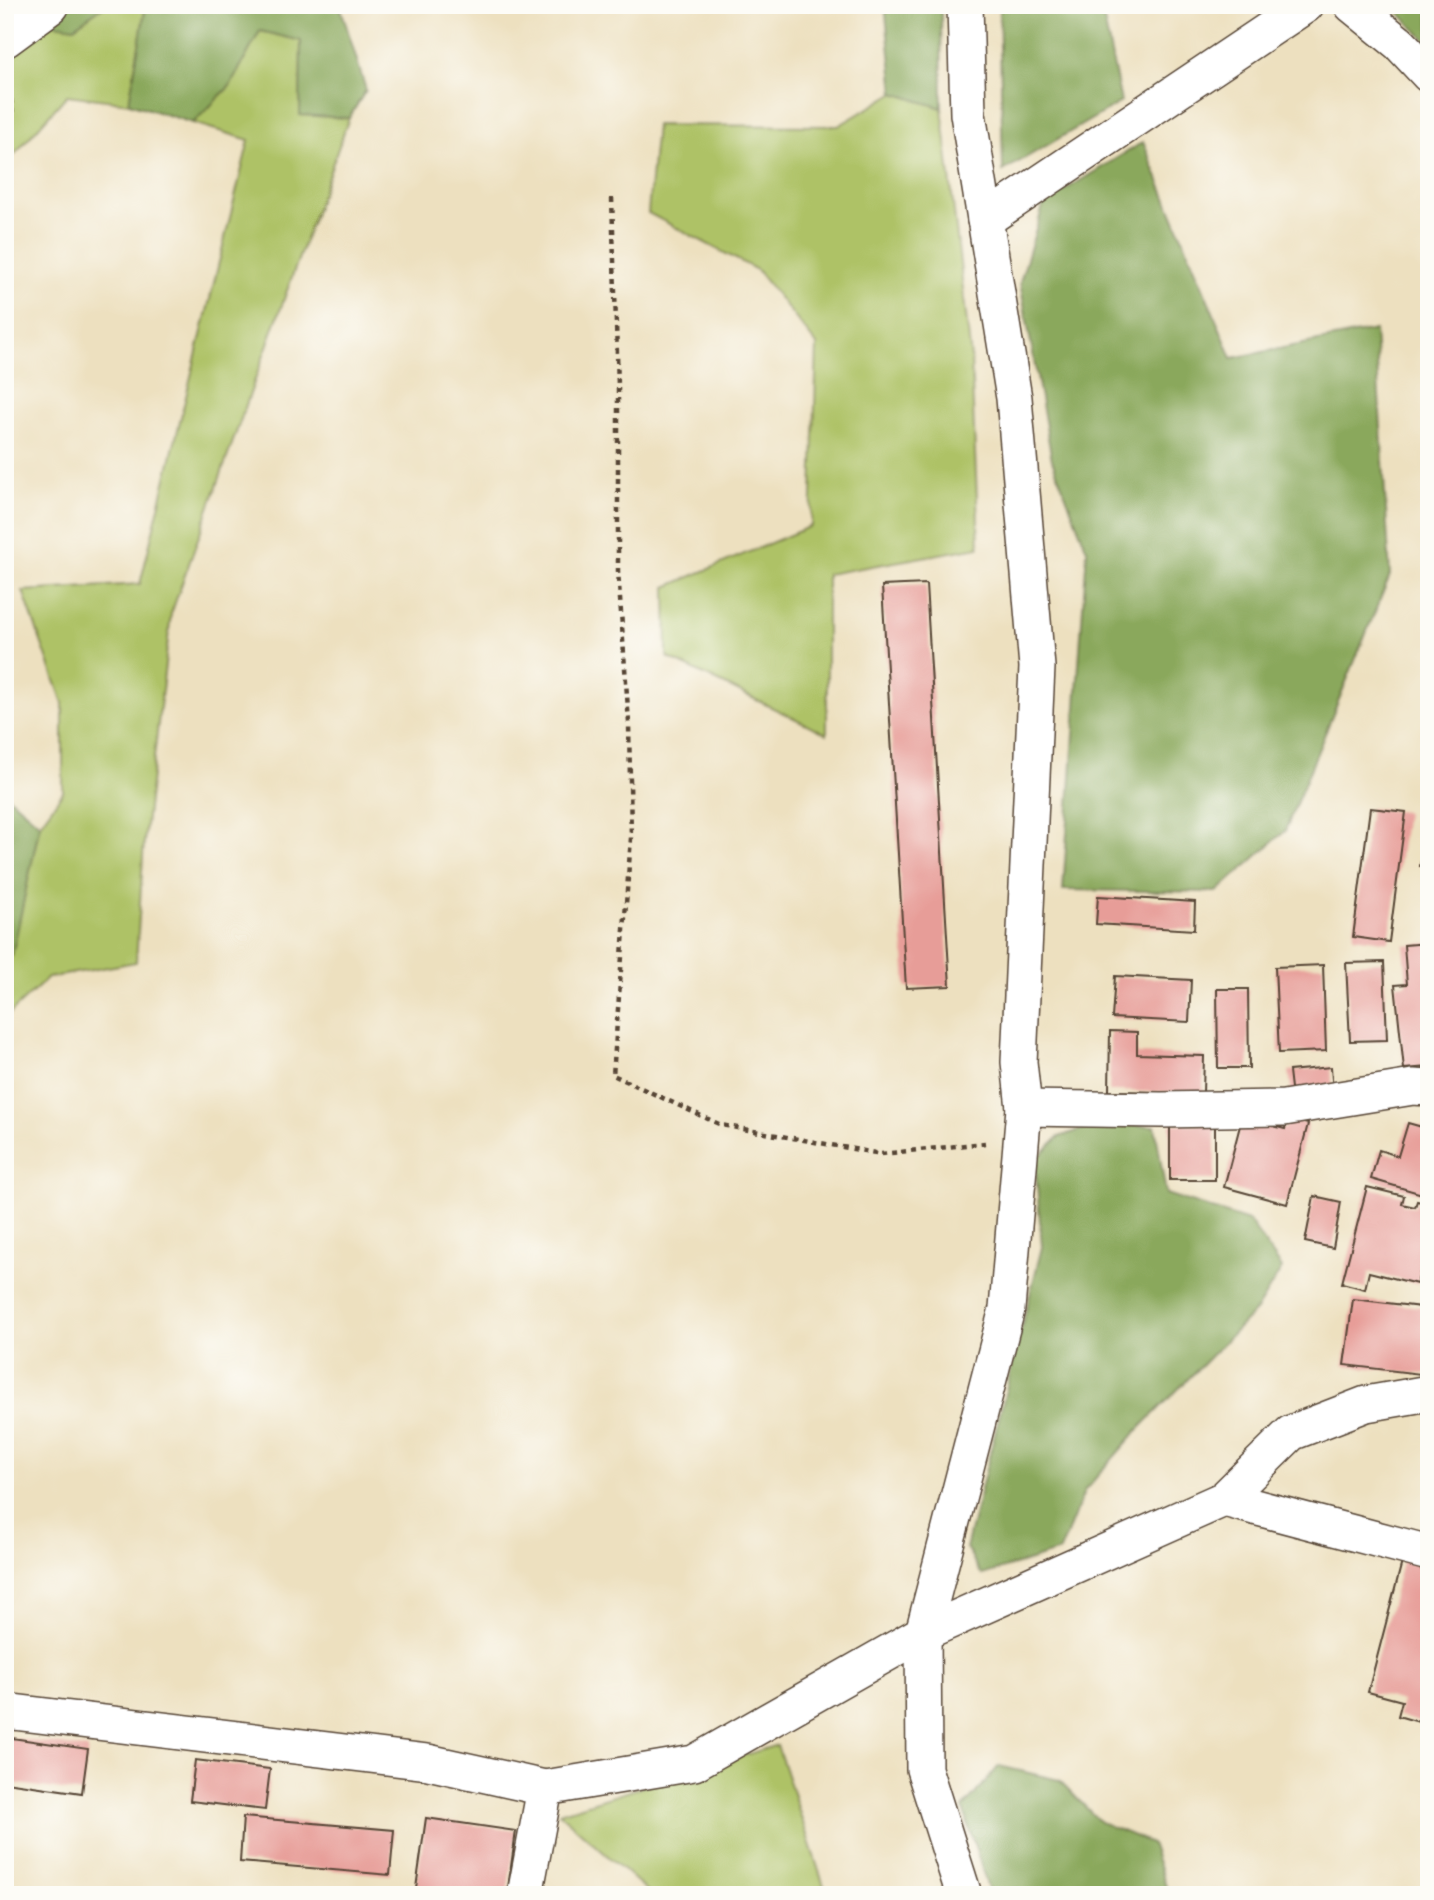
<svg xmlns="http://www.w3.org/2000/svg" width="1434" height="1900" viewBox="0 0 1434 1900" font-family="Delius,sans-serif">
  <style>
    .green { fill: #aec266; stroke: #747642; stroke-width: 2 }
    .forest { fill: #8aa85b; stroke: #62693c; stroke-width: 2 }
    .building { fill: #e79d98 }
    .lines { fill: none; stroke-linecap: round; stroke-linejoin: round }
    .street-casing { stroke: #564536; stroke-width: 38 }
    .secondary-casing { stroke: #564536; stroke-width: 41 }
    .path { stroke: #564536; stroke-width: 4.5; stroke-dasharray: 5 5; stroke-linecap: butt }
    .street { stroke: #fff; stroke-width: 35 }
    .secondary { stroke: #fff; stroke-width: 38 }
  </style>
  <rect width="100%" height="100%" fill="#fdfcf7"/>
  <filter id="ink" filterUnits="userSpaceOnUse"><feTurbulence type="fractalNoise" baseFrequency=".0143" numOctaves="2"/><feDisplacementMap in="SourceGraphic" scale="14" xChannelSelector="R" yChannelSelector="G"/><feConvolveMatrix kernelMatrix="1 2 1 2 8 2 1 2 1" color-interpolation-filters="sRGB"/></filter>
  <filter id="wash" filterUnits="userSpaceOnUse"><feTurbulence type="fractalNoise" baseFrequency=".00686" numOctaves="4" result="noise"/><feDisplacementMap in="SourceGraphic" scale="28" xChannelSelector="R" yChannelSelector="G"/><feGaussianBlur stdDeviation="1.57" result="paint"/><feColorMatrix in="noise" values="0 0 0 0 0 0 0 0 0 0 0 0 0 0 0 0 0 1.4 0 .05"/><feComposite in="paint" operator="in"/></filter>
  <g filter="url(#wash)">
    <rect width="100%" height="100%" fill="#ede0bf"/>
    <g class="green">
      <polygon points="105,5 146,5 129,103 67,95 5,165 5,63 46,22 74,27"/>
      <polygon points="260,31 301,40 300,115 349,118 171,614 144,842 136,962 48,978 5,1018 5,948 12,955 40,824 63,792 63,703 23,591 140,584 249,140 193,123 230,86"/>
      <polygon points="894,93 942,108 971,358 979,547 827,574 827,734 667,657 666,587 811,526 817,345 757,270 648,213 656,125 838,126"/>
      <polygon points="777,1745 827,1895 652,1895 559,1813"/>
    </g>
    <g class="forest">
      <polygon points="5,5 105,5 74,27 5,16"/>
      <polygon points="146,5 340,5 366,90 349,118 300,115 301,41 260,31 230,86 193,123 129,103"/>
      <polygon points="885,5 941,5 942,108 894,93"/>
      <polygon points="999,5 1101,5 1121,102 1003,171"/>
      <polygon points="1391,5 1429,5 1429,43"/>
      <polygon points="1143,142 1232,358 1375,330 1390,575 1285,831 1217,892 1063,890 1087,550 1052,460 1020,282 1044,203"/>
      <polygon points="5,794 40,824 12,955 5,948"/>
      <polygon points="1098,1124 1155,1126 1166,1194 1249,1221 1282,1268 1257,1309 1136,1432 1085,1490 1060,1551 982,1575 966,1548 1042,1247 1035,1160 1059,1137"/>
      <polygon points="999,1766 1059,1780 1100,1822 1151,1843 1169,1895 990,1895 963,1808"/>
    </g>
    <g id="blocks">
      <g class="building">
        <polygon points="926,584 950,986 906,988 882,586"/>
        <polygon points="1370,808 1406,812 1389,942 1353,937"/>
        <polygon points="1427,827 1429,827 1429,867 1420,866"/>
        <polygon points="1098,896 1195,902 1194,930 1096,924"/>
        <polygon points="1429,943 1429,1067 1404,1069 1395,985 1407,984 1404,945"/>
        <polygon points="1384,962 1387,1040 1350,1041 1346,963"/>
        <polygon points="1323,965 1326,1051 1279,1053 1275,967"/>
        <polygon points="1115,976 1191,980 1189,1022 1112,1018"/>
        <polygon points="1217,989 1248,989 1249,1068 1218,1068"/>
        <polygon points="1110,1031 1137,1032 1137,1054 1204,1056 1203,1093 1109,1091"/>
        <polygon points="1331,1067 1333,1092 1292,1097 1289,1071"/>
        <polygon points="1242,1118 1285,1129 1288,1119 1308,1124 1287,1204 1224,1187"/>
        <polygon points="1408,1123 1429,1129 1429,1196 1371,1179 1379,1150 1398,1156"/>
        <rect x="1170" y="1124" width="45" height="56"/>
        <polygon points="1367,1187 1404,1196 1402,1204 1415,1207 1417,1201 1429,1204 1429,1237 1417,1284 1369,1272 1365,1289 1342,1283"/>
        <polygon points="1314,1196 1341,1202 1333,1248 1305,1242"/>
        <polygon points="1353,1299 1429,1308 1429,1375 1344,1365"/>
        <polygon points="1403,1558 1429,1565 1429,1725 1398,1716 1402,1701 1368,1692"/>
        <polygon points="5,1737 88,1749 82,1793 5,1782"/>
        <polygon points="195,1760 270,1769 265,1810 190,1801"/>
        <polygon points="243,1817 394,1830 390,1875 240,1862"/>
        <polygon points="426,1818 516,1831 507,1895 415,1895"/>
      </g>
    </g>
  </g>
  <g filter="url(#ink)">
    <use href="#blocks" fill-opacity="0" stroke="#564536" stroke-width="2"/>
    <g class="lines">
      <g class="street-casing">
        <g id="street">
          <polyline points="965,5 968,114 1014,398 1037,667 1019,1062 1024,1108 1161,1110 1284,1108 1413,1087 1429,1088"/>
          <polyline points="1352,5 1400,44 1429,75"/>
          <polyline points="985,220 1306,5"/>
          <polyline points="1224,1499 1429,1553"/>
          <polyline points="5,1711 428,1762 545,1788"/>
          <polyline points="525,1895 545,1788 694,1763 923,1633 1224,1499 1291,1433 1366,1404 1429,1393"/>
          <polyline points="964,1895 924,1769 923,1633 1007,1309 1024,1108"/>
        </g>
      </g>
      <g class="secondary-casing">
        <polyline id="secondary" points="5,38 50,5"/>
      </g>
      <g class="path">
        <polyline points="5,153 13,116 8,76"/>
        <polyline points="612,198 618,386 618,571 629,723 631,838 613,1075 721,1125 881,1154 985,1143"/>
      </g>
      <use href="#street" class="street"/>
      <use href="#secondary" class="secondary"/>
    </g>
  </g>
  <rect width="1434" height="1900" fill="none" stroke="#fdfcf7" stroke-width="28"/>
</svg>
